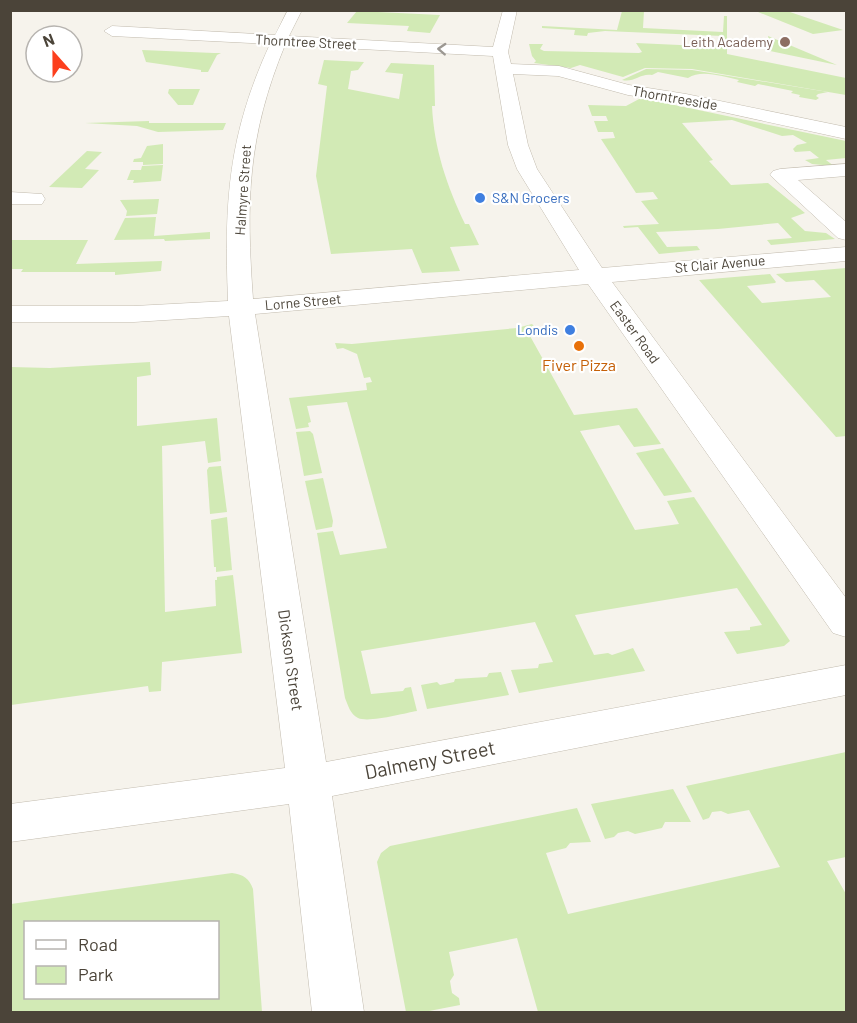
<svg xmlns="http://www.w3.org/2000/svg" width="857" height="1023" viewBox="0 0 857 1023" font-family="Barlow,sans-serif">
  <style>
    .green { fill: #d2eab5; fill-rule: evenodd }
    .lines { fill: none; stroke-linecap: round; stroke-linejoin: round }
    .minor-casing { stroke: #c2bbae; stroke-width: 1 }
    .minor { fill: #fff; fill-rule: evenodd }
    .oneway { stroke: #9c9892 }
    .education-dot { fill: #8d6e63; stroke: #fff; stroke-width: 2 }
    .shop-dot { fill: #3f7fe0; stroke: #fff; stroke-width: 2 }
    .food-dot { fill: #e8710a; stroke: #fff; stroke-width: 2 }
    .labels { text-anchor: middle; stroke-width: 4.5; stroke-linejoin: round; paint-order: stroke }
    .far-street-label { font-size: 14px; fill: #4b4439; stroke: #fff }
    .far-education-label { font-size: 14px; fill: #785e54; stroke: #fff; text-anchor: end }
    .far-shop-label { font-size: 14px; fill: #366cbe; stroke: #fff; text-anchor: start }
    .food-label { font-size: 16px; fill: #c56008; stroke: #fff }
    .street-label { font-size: 16px; fill: #4b4439; stroke: #fff }
    .near-street-label { font-size: 20px; fill: #4b4439; stroke: #fff }
  </style>
  <rect width="100%" height="100%" fill="#f6f3ec"/>
  <g class="green">
    <polygon points="357,11 440,15 430,33 407,31 409,26 347,23"/>
    <polygon points="644,11 643,28 723,32 724,16 727,16 727,54 846,78 846,95 692,69 645,68 623,77 580,65 571,68 534,63 536,61 532,56 529,44 543,44 540,49 544,51 639,53 642,52 636,43 723,47 723,36 605,31 588,33 587,36 574,35 575,30 542,28 542,26 617,30 622,11"/>
    <polygon points="758,11 787,11 843,30 813,34 758,12"/>
    <polygon points="768,36 837,65 770,51"/>
    <polygon points="142,50 214,53 221,53 217,55 208,72 201,72 201,70 146,62"/>
    <path d="M 324,60 L 364,62 L 358,70 L 351,71 L 348,89 L 399,99 L 403,74 L 385,72 L 391,63 L 434,65 L 435,106 L 432,106 C 434,149 447,186 465,224 L 469,224 L 479,245 L 450,247 L 460,271 L 422,273 L 412,249 L 331,254 L 316,176 L 327,86 L 318,84 Z"/>
    <path d="M 646,69 L 692,70 L 828,92 L 818,94 L 816,96 L 819,98 L 816,100 L 799,97 L 800,95 L 791,93 L 793,91 L 758,84 L 755,86 L 737,82 L 739,80 C 723,77 702,69 688,78 L 658,72 L 652,75 C 640,73 634,83 622,80 Z"/>
    <polygon points="169,89 200,89 193,105 178,105 168,93"/>
    <polygon points="641,98 846,141 846,158 826,160 834,166 812,164 805,160 819,158 810,151 795,152 793,149 797,145 807,143 793,135 782,136 732,120 682,123 713,160 709,161 731,185 768,183 805,213 791,218 805,231 826,233 835,239 771,245 767,240 792,238 778,223 718,229 656,232 667,247 697,246 700,250 659,254 638,227 624,228 623,226 659,224 641,201 658,199 653,192 636,193 601,139 615,138 613,132 598,132 594,121 608,121 606,116 592,116 588,105 626,106"/>
    <polygon points="149,121 149,123 226,123 223,130 158,132 137,126 85,123"/>
    <polygon points="163,144 163,164 143,165 143,162 133,162 134,159 141,158 147,146"/>
    <polygon points="87,151 102,152 85,169 99,170 82,188 49,187"/>
    <polygon points="163,165 161,181 133,183 134,180 127,180 131,170 141,170 142,166"/>
    <polygon points="159,199 157,214 126,216 127,211 120,200"/>
    <polygon points="156,217 154,236 210,232 210,239 165,241 164,239 114,240 125,218"/>
    <polygon points="11,240 88,240 76,264 162,261 161,271 115,275 115,272 21,272 23,269 11,269"/>
    <polygon points="846,268 846,436 836,437 699,280 770,274 776,282 775,283 747,286 762,303 831,297 814,280 786,282 776,274"/>
    <path d="M 532,324 L 534,326 L 530,336 L 574,415 L 637,408 L 661,444 L 634,447 L 619,425 L 580,431 L 635,530 L 679,524 L 667,501 L 694,497 L 790,641 L 784,646 L 737,654 L 724,632 L 750,630 L 750,627 L 762,625 L 737,588 L 575,615 L 594,655 L 608,653 L 612,655 L 633,648 L 645,671 L 519,693 L 511,670 L 538,668 L 539,664 L 553,662 L 535,622 L 361,651 L 371,694 L 403,691 L 405,688 L 411,687 L 417,711 C 405,713 369,723 358,718 C 350,714 348,705 345,698 L 317,533 L 333,531 L 340,555 L 387,548 L 347,402 L 307,406 L 311,422 L 308,423 L 309,427 L 296,429 L 289,398 L 367,390 L 366,383 L 372,382 L 370,377 L 364,378 L 357,354 L 343,348 L 337,349 L 335,343 L 352,344 L 517,328 Z"/>
    <polygon points="150,362 151,375 137,377 137,426 217,418 221,461 208,463 205,441 162,446 165,612 216,606 215,580 217,580 217,577 233,575 242,653 162,662 161,691 149,692 148,686 11,705 11,367 50,368"/>
    <polygon points="310,431 313,434 322,473 304,476 296,432"/>
    <polygon points="663,448 692,492 664,496 636,453"/>
    <polygon points="221,466 227,512 210,514 207,470 209,467"/>
    <polygon points="323,478 333,521 332,527 316,530 305,481"/>
    <polygon points="227,517 232,570 216,572 216,567 214,567 211,520"/>
    <polygon points="501,672 509,695 427,709 421,685 437,682 440,685 454,682 455,679 487,677 489,673"/>
    <polygon points="846,752 846,857 827,861 846,894 846,1012 538,1012 517,938 449,952 454,975 450,981 452,993 459,998 460,1005 424,1012 406,1012 377,862 381,853 390,846 577,808 591,842 570,843 566,848 546,853 568,914 780,867 749,810 728,814 721,811 712,812 709,818 703,820 686,786"/>
    <polygon points="673,789 691,822 665,822 662,828 635,834 628,831 618,833 614,837 605,839 591,804"/>
    <path d="M 232,873 C 244,875 249,878 253,889 L 262,1012 L 11,1012 L 11,904 ZM 26,922 L 218,922 L 218,998 L 26,998 Z"/>
  </g>
  <g class="lines">
    <g class="minor-casing">
      <g id="minor">
        <path d="M 288,10 L 302,10 L 289,36 L 493,47 L 503,10 L 517,10 L 508,52 L 511,64 L 559,66 L 629,85 L 686,94 L 846,127 L 846,139 L 686,104 L 628,95 L 558,76 L 513,74 L 528,145 L 537,169 L 602,268 L 846,247 L 846,261 L 612,282 L 846,598 L 846,637 L 833,633 L 588,284 L 255,314 L 326,762 L 846,665 L 846,695 L 332,796 L 364,1012 L 312,1012 L 289,804 L 10,842 L 10,804 L 285,768 L 229,316 L 134,322 L 10,322 L 10,306 L 134,306 L 228,301 C 224,202 228,135 270,44 L 112,36 L 104,31 L 112,26 L 275,35 ZM 285,45 L 493,56 L 508,145 L 517,169 L 579,270 L 253,299 C 246,202 247,137 285,45 Z"/>
        <polygon points="846,164 846,176 798,180 846,222 846,240 838,238 770,175 773,171 780,169"/>
        <polygon points="10,192 42,194 45,199 42,204 10,204"/>
      </g>
    </g>
    <use href="#minor" class="minor"/>
  </g>
  <defs><path id="oneway-chevron" d="M-2-3.5L2.5 0L-2 3.5" fill="none" stroke-width="1.6" stroke-linecap="round" stroke-linejoin="round" transform="scale(1.5)"/></defs>
  <use class="oneway" href="#oneway-chevron" transform="translate(442 49) rotate(-177)"/>
  <circle class="education-dot" cx="785" cy="42" r="6"/>
  <g class="shop-dot">
    <circle cx="480" cy="198" r="6"/>
    <circle cx="570" cy="330" r="6"/>
  </g>
  <circle class="food-dot" cx="579" cy="346" r="6"/>
  <g class="labels">
    <g class="far-street-label">
      <text transform="translate(306 42) rotate(3)" y="5">Thorntree Street</text>
      <text transform="translate(675 98) rotate(10)" y="5">Thorntreeside</text>
      <text transform="translate(243 190) rotate(-86)" y="5">Halmyre Street</text>
      <text transform="translate(720 264) rotate(-5)" y="5">St Clair Avenue</text>
      <text transform="translate(303 302) rotate(-5)" y="5">Lorne Street</text>
      <text transform="translate(635 332) rotate(54)" y="5">Easter Road</text>
    </g>
    <g class="far-education-label">
      <text x="773" y="47">Leith Academy</text>
    </g>
    <g class="far-shop-label">
      <text x="492" y="203">S&amp;N Grocers</text>
      <text x="558" y="335" text-anchor="end">Londis</text>
    </g>
    <g class="food-label">
      <text x="579" y="371">Fiver Pizza</text>
    </g>
    <g class="street-label">
      <text transform="translate(291 660) rotate(82)" y="6">Dickson Street</text>
    </g>
    <g class="near-street-label">
      <text transform="translate(430 760) rotate(-11)" y="7">Dalmeny Street</text>
    </g>
  </g>
  <rect width="857" height="1023" fill="none" stroke="#4b4439" stroke-width="24"/>
  <rect x="24" y="921" width="195" height="78" fill="#ffffff" stroke="#b7b4b0" stroke-width="1.5"/>
  <rect x="36" y="940" width="30" height="9" fill="#ffffff" stroke="#b7b4b0" stroke-width="1.5"/>
  <text x="78" y="951" font-size="18" fill="#4b4439">Road</text>
  <rect x="36" y="966" width="30" height="18" fill="#d2eab5" stroke="#b7b4b0" stroke-width="1.5"/>
  <text x="78" y="981" font-size="18" fill="#4b4439">Park</text>
  <g transform="translate(54 54) rotate(339)"><circle r="28" fill="#ffffff" stroke="#b7b4b0" stroke-width="1.5"/>
  <path d="M0-4.5L10 22L0 15L-10 22Z" fill="#fc3f1d"/>
  <text y="-9" font-size="16" font-weight="bold" text-anchor="middle" fill="#4b4439">N</text>
  </g>
</svg>
